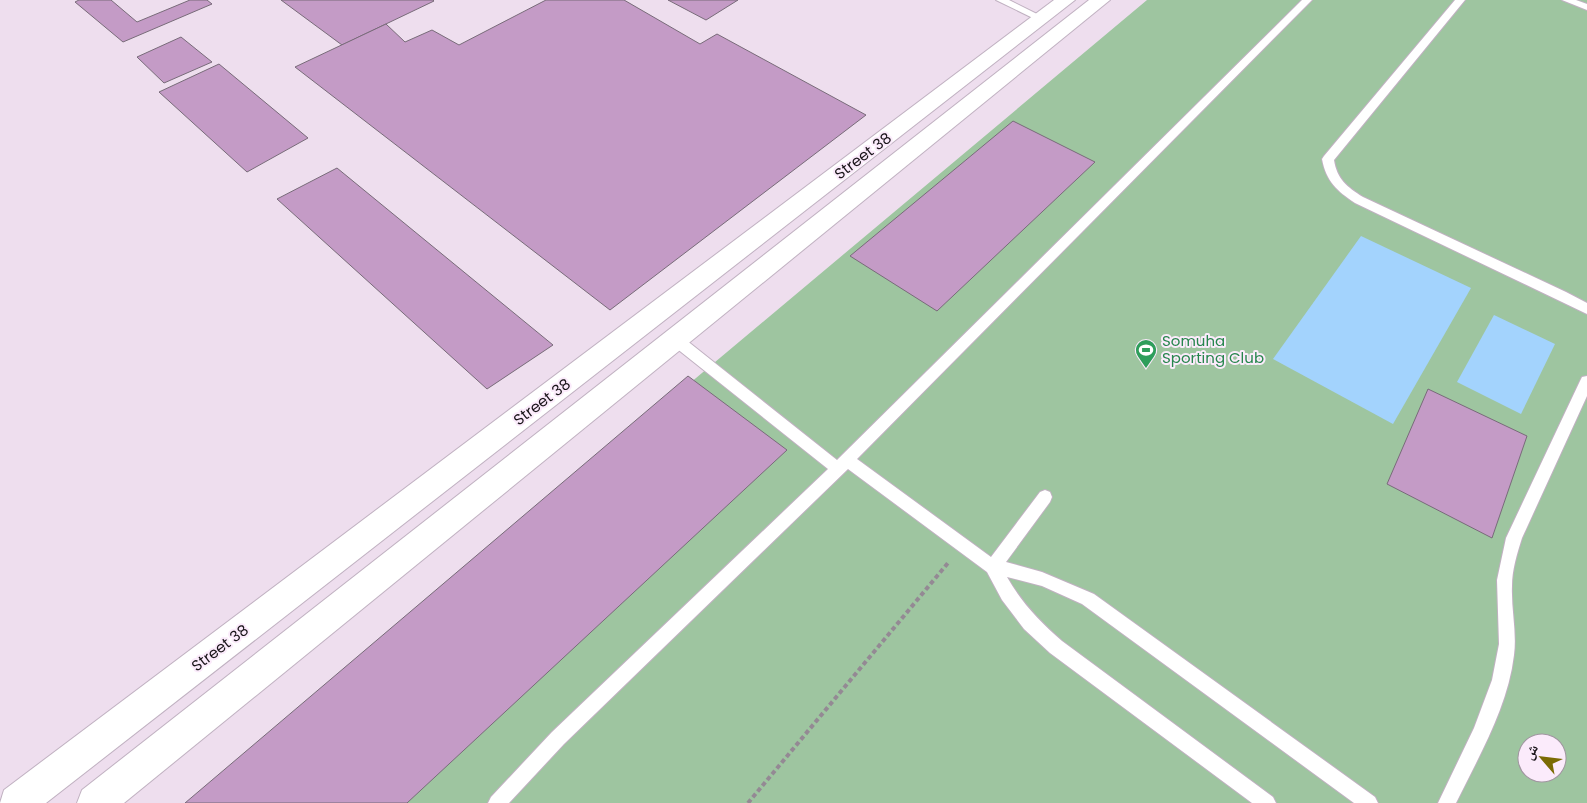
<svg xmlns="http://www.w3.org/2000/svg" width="1587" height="803" viewBox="0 0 1587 803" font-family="Poppins,'Noto Naskh Arabic',sans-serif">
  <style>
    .green { fill: #9ec5a0; fill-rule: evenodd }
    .water { fill: #a3d3fd }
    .building { fill: #c49bc6; stroke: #786b79 }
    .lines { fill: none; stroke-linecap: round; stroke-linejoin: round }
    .lane-casing { stroke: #c0b1c1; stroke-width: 2 }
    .secondary-casing { stroke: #c0b1c1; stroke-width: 2 }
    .path { stroke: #948994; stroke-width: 4; stroke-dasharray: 4.5 3; stroke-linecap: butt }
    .lane { fill: #fff; fill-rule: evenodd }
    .secondary { fill: #fff; fill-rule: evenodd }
    .labels { text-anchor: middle; stroke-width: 4; stroke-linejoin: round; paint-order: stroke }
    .street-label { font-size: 15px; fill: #181318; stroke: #fbebfb }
    .leisure-label { font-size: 15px; fill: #27864d; stroke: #fbebfb; text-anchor: start }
  </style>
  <rect width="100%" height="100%" fill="#eedeee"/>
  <path class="green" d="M 1147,0 L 1587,0 L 1587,803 L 189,803 ZM 1527,743 L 1557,743 L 1557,773 L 1527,773 Z"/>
  <g class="water">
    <polygon points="1361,236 1471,288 1393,424 1273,359"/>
    <polygon points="1494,315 1555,344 1521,414 1457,382"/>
  </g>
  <g class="building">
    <polygon points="79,0 111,0 137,22 190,0 207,0 212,4 123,42 75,2"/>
    <polygon points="281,0 433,0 434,1 342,45"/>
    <polygon points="546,0 624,0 700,44 717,34 866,115 610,310 295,67 386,24 405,42 432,30 459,45"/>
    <polygon points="668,0 738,0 706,20"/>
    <polygon points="181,37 212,62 164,83 137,57"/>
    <polygon points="219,64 308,138 247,172 159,92"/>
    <polygon points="1013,121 1095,162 937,311 850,256"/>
    <polygon points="337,168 553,345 487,389 277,199"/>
    <polygon points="688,376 787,450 407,803 185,803"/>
    <polygon points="1428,389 1527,436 1492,538 1387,484"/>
  </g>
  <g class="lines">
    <g class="lane-casing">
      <g id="lane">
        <polygon points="996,0 1009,0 1047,19 1045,21 1039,21"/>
        <path d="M 1302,0 L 1312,0 L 857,459 L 991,557 L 1040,492 L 1045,490 L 1050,492 L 1052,497 L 1050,502 L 1006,562 L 1042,572 L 1094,594 L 1375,797 L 1378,803 L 1354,803 L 1082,604 L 1042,586 L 1007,577 C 1021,602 1040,622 1062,641 L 1273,797 L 1276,803 L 1252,803 L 1050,653 L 1024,629 L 1002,600 L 987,572 L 848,469 L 564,744 L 509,803 L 488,803 L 491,797 L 552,732 L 828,469 L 671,344 L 669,340 L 671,336 L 681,336 L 837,460 Z"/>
        <path d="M 1455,0 L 1465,0 L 1334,160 C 1337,179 1347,187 1363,197 L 1566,292 L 1587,303 L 1587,314 L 1355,203 C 1337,191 1326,181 1322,159 L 1324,156 Z"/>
        <polygon points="1562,0 1576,0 1587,4 1587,10"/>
        <path d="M 1587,376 L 1587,396 L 1522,538 C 1517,554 1512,570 1512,586 C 1511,609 1517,632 1514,655 C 1508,707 1479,756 1456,803 L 1438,803 L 1474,728 L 1492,680 L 1499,644 L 1497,580 L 1506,538 L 1580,381 L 1582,377 Z"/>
      </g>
    </g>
    <g class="secondary-casing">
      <g id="secondary">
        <polygon points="1054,0 1075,0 46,803 0,803 4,790"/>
        <polygon points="1089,0 1110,0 124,803 77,803 82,790"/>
      </g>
    </g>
    <polyline class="path" points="748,803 948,563"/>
    <use href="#lane" class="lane"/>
    <use href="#secondary" class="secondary"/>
  </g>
  <defs>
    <g id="stadium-pin" transform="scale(1.125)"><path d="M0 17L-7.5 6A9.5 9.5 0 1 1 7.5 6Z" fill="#2e9e5b" stroke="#fbebfb"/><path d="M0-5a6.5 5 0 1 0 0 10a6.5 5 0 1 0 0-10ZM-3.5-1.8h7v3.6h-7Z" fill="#fff"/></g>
  </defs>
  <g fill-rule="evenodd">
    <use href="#stadium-pin" x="1146" y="350"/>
  </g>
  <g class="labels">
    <g class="street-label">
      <text transform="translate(863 156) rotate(-37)" y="5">Street 38</text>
      <text transform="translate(542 402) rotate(-37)" y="5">Street 38</text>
      <text transform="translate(220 648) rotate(-37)" y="5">Street 38</text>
    </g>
    <g class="leisure-label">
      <text x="1162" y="346">Somuha<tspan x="1162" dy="17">Sporting Club</tspan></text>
    </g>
  </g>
  <g transform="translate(1542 758) rotate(298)"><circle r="24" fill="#fbebfb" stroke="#a095a0"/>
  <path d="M0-4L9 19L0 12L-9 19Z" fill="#7b6b04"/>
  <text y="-8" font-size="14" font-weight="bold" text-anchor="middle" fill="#181318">ش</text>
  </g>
</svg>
